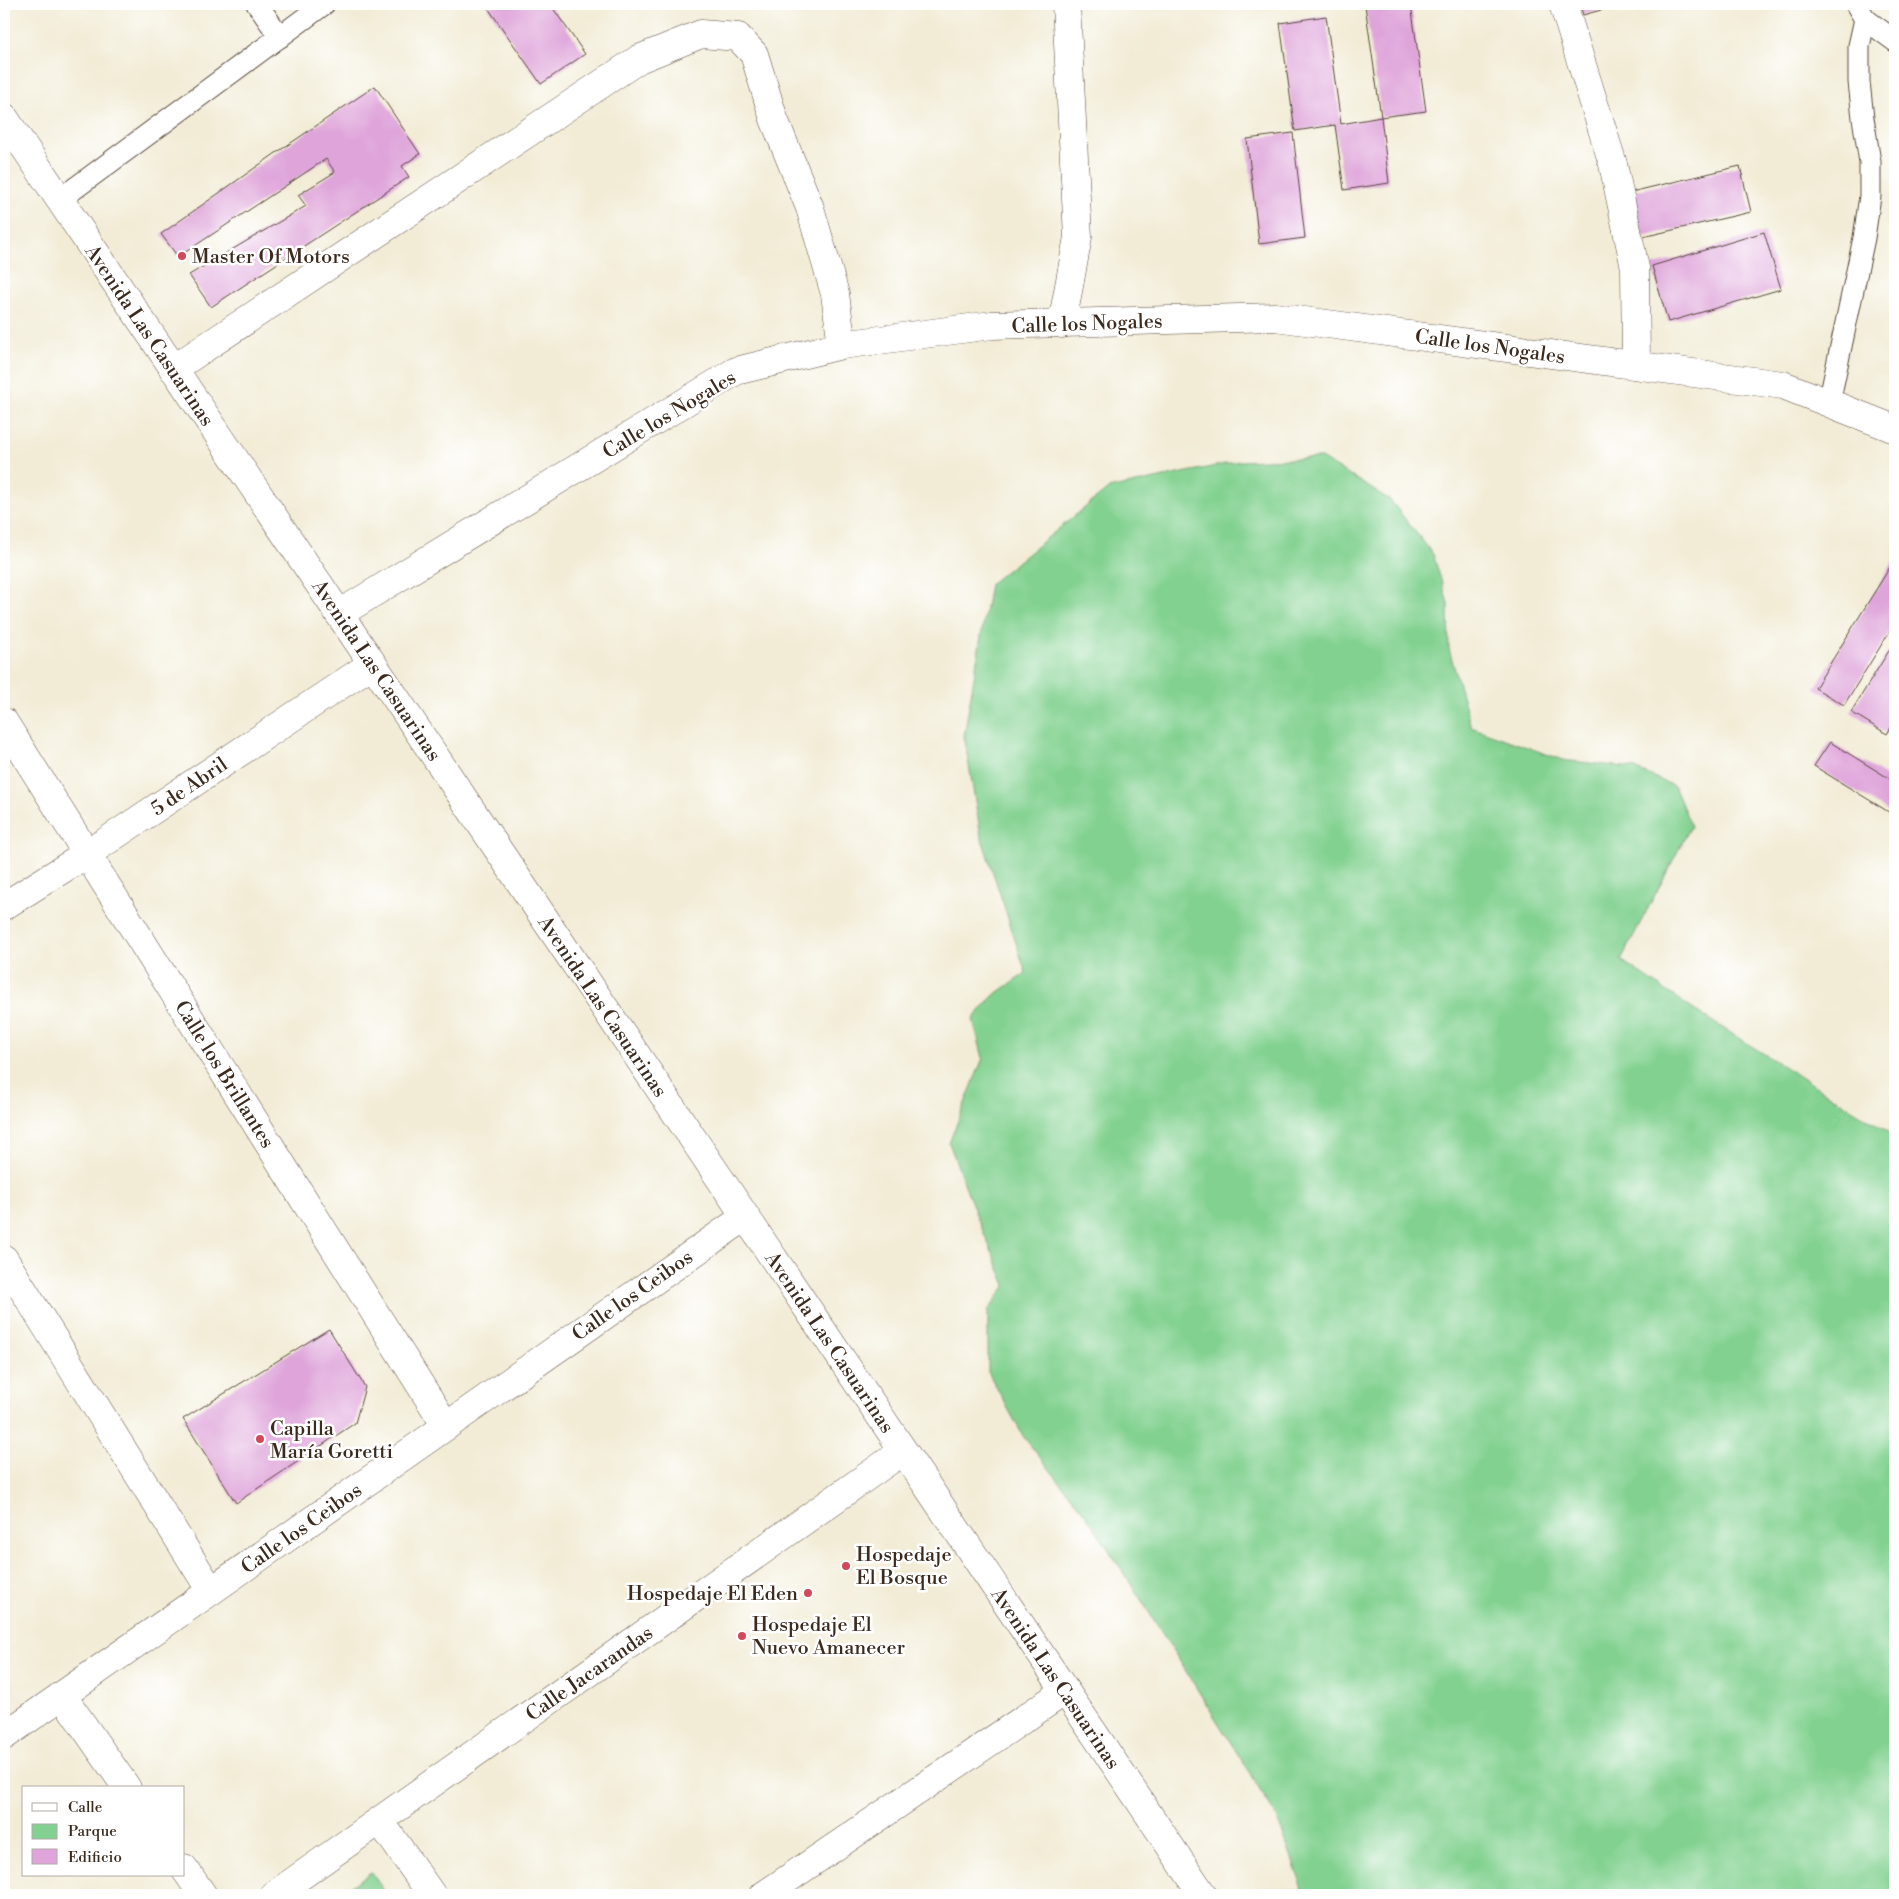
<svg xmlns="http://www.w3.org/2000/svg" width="1899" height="1899" viewBox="0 0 1899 1899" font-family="'Libre Bodoni',serif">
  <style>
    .green { fill: #82d190; stroke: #5e7e57 }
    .building { fill: #dfa5da }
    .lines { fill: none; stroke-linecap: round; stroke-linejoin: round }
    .lane-casing { stroke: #56473a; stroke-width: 23 }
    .street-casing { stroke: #56473a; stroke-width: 29 }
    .secondary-casing { stroke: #56473a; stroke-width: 29 }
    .lane { stroke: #fff; stroke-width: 21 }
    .street { stroke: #fff; stroke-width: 28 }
    .secondary { stroke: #fff; stroke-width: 28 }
    .poi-dot { fill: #d1495b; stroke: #fff; stroke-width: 2 }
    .labels { text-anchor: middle; stroke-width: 5; stroke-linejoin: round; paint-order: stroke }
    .poi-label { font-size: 20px; fill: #3b2a1e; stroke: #fff; text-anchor: start }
    .street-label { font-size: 20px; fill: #3b2a1e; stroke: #fff }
  </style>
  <rect width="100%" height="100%" fill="#fff"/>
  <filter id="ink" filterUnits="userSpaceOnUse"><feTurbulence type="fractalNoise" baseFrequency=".02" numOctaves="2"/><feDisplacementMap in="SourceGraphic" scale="10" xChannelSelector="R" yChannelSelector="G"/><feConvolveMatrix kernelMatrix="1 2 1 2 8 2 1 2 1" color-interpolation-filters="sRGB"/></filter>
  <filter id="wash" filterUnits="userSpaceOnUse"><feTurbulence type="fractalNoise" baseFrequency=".0096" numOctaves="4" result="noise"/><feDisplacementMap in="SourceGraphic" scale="20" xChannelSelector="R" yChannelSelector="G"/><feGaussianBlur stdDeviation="1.12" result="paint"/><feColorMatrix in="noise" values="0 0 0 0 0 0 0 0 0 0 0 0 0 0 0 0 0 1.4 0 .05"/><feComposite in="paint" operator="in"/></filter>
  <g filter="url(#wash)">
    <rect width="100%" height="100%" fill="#f2ecd6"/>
    <g class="green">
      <polygon points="1321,458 1390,500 1433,554 1448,603 1449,649 1471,727 1563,760 1633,768 1674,786 1691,826 1621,960 1694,1010 1895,1136 1895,1895 1305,1895 1276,1815 1140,1598 1086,1515 1023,1436 988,1372 988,1311 1006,1285 977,1217 949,1143 983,1058 973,1019 993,996 1026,973 981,836 964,736 990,584 1108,489 1239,461"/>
      <polygon points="371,1872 387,1895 338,1895"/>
    </g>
    <g id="blocks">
      <g class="building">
        <polygon points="494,4 550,4 585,54 541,84 488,8"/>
        <polygon points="1377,4 1411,4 1426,111 1381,117 1365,5"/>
        <polygon points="1580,4 1623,4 1583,15"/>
        <polygon points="1326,16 1341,124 1381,117 1389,183 1344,190 1335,125 1295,131 1280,23"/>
        <polygon points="375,86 420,154 402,166 409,177 211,307 189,275 306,206 298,195 335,172 326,159 178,257 161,234 276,153"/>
        <polygon points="1293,133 1305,238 1259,244 1247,139"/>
        <polygon points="1740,166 1751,212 1638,238 1627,193"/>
        <polygon points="1764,232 1781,289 1668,322 1652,266"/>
        <polygon points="1895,559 1895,623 1844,705 1815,688"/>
        <polygon points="1895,641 1895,721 1887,734 1851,712"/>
        <polygon points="1830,742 1895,782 1895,810 1892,814 1814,766"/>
        <polygon points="329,1329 365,1387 355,1423 236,1503 183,1419"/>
      </g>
    </g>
  </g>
  <g filter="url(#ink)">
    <use href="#blocks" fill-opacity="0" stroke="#56473a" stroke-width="1"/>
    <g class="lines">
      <g class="lane-casing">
        <g id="lane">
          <polyline points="257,4 280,37"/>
          <polyline points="1856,4 1865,19 1895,41"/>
          <polyline points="59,200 324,4"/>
          <polyline points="1829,403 1864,238 1870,196 1870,162 1863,118 1859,82 1859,46 1865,19"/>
        </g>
      </g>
      <g class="street-casing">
        <g id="street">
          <polyline points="1563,4 1613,164 1635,268 1636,365"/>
          <polyline points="1062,324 1078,237 1066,4"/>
          <polyline points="173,369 639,59 701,34 738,37 754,54 774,119 810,208 835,294 842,345"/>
          <polyline points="339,614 736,371 842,345 992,325 1275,317 1783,385 1895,429"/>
          <polyline points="4,722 446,1426"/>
          <polyline points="4,906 87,854 372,664"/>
          <polyline points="4,1259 211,1591"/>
          <polyline points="62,1695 127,1788"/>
          <polyline points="4,1736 745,1217"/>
          <polyline points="380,1821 432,1895"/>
          <polyline points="184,1868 203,1895"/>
          <polyline points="274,1895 903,1451"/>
          <polyline points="764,1895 1065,1691"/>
        </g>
      </g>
      <g class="secondary-casing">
        <polyline id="secondary" points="4,117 1203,1895"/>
      </g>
      <use href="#lane" class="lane"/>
      <use href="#street" class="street"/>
      <use href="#secondary" class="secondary"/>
    </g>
  </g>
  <g class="poi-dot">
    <circle cx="182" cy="256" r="5"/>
    <circle cx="260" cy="1439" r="5"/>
    <circle cx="846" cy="1566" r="5"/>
    <circle cx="808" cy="1593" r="5"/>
    <circle cx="742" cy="1636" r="5"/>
  </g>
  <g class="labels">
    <g class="poi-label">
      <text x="192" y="263">Master Of Motors</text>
      <text x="270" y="1435">Capilla<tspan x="270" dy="23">María Goretti</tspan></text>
      <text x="856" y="1561">Hospedaje<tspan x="856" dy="23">El Bosque</tspan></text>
      <text x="798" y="1600" text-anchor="end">Hospedaje El Eden</text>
      <text x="752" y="1631">Hospedaje El<tspan x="752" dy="23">Nuevo Amanecer</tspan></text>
    </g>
    <g class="street-label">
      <text transform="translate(1087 323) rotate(-2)" y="7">Calle los Nogales</text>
      <text transform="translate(150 335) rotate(56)" y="7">Avenida Las Casuarinas</text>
      <text transform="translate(1490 346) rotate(8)" y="7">Calle los Nogales</text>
      <text transform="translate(669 414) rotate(-31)" y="7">Calle los Nogales</text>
      <text transform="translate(377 670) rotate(56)" y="7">Avenida Las Casuarinas</text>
      <text transform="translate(189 786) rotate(-34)" y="7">5 de Abril</text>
      <text transform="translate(603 1006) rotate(56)" y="7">Avenida Las Casuarinas</text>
      <text transform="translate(225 1074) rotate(58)" y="7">Calle los Brillantes</text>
      <text transform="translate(632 1295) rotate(-35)" y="7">Calle los Ceibos</text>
      <text transform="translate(830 1342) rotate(56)" y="7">Avenida Las Casuarinas</text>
      <text transform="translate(301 1528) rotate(-35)" y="7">Calle los Ceibos</text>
      <text transform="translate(589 1673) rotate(-35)" y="7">Calle Jacarandas</text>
      <text transform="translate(1056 1678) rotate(56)" y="7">Avenida Las Casuarinas</text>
    </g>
  </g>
  <rect width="1899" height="1899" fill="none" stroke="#fff" stroke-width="20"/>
  <rect x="22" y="1786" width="162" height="90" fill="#ffffff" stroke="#b1aaa5"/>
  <rect x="32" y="1803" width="25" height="8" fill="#ffffff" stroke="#b1aaa5"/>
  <text x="68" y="1812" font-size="15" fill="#3b2a1e">Calle</text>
  <rect x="32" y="1824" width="25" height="15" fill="#82d190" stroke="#b1aaa5"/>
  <text x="68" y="1836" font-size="15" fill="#3b2a1e">Parque</text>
  <rect x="32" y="1849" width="25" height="15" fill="#dfa5da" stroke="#b1aaa5"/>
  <text x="68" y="1862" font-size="15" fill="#3b2a1e">Edificio</text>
</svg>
